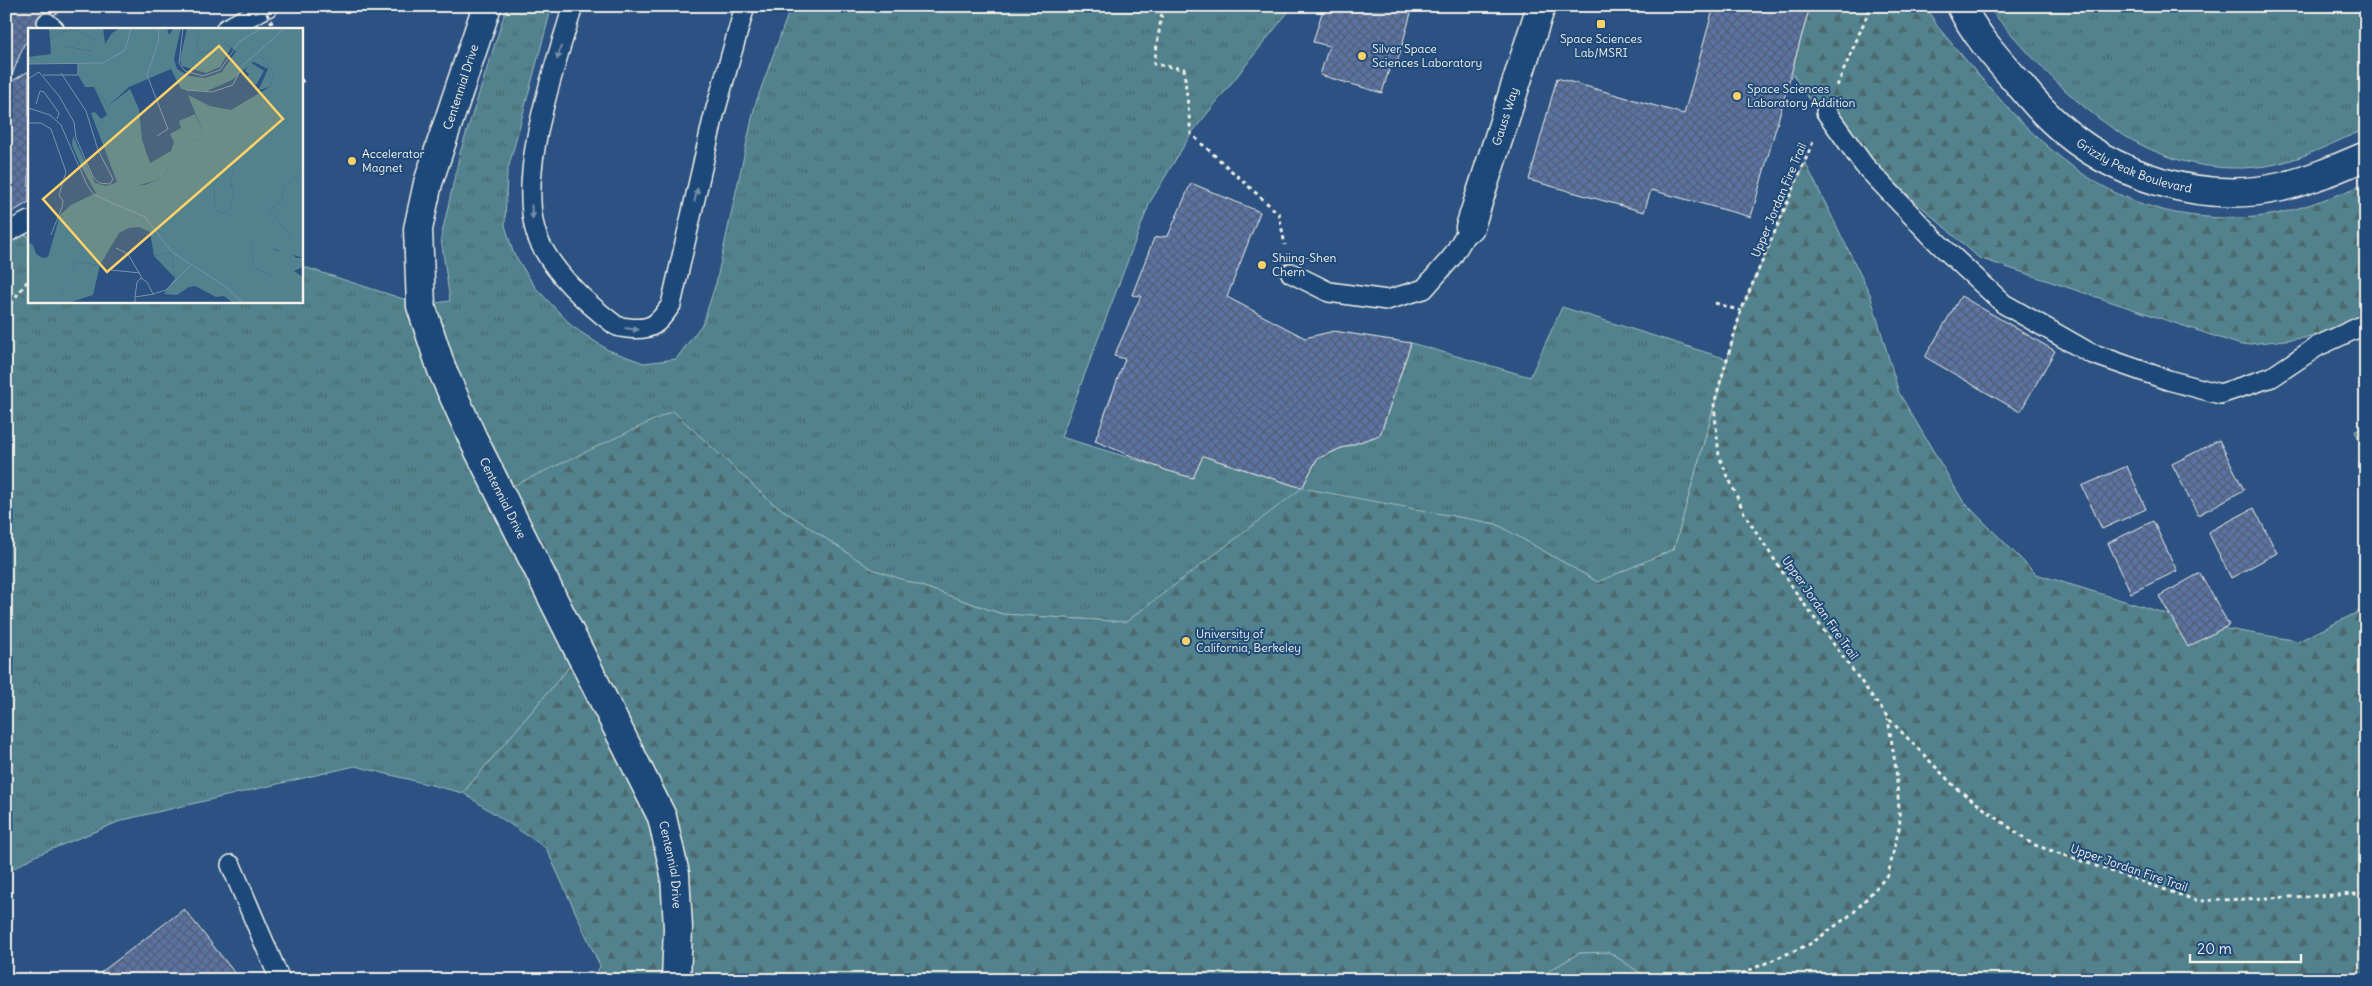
<svg xmlns="http://www.w3.org/2000/svg" width="2372" height="986" viewBox="0 0 2372 986" font-family="Delius,sans-serif">
  <style>
    .grass { fill: url(#grass-tufts); stroke: #a2baba }
    .forest { fill: url(#forest-firs); stroke: #a2baba }
    .garden { fill: url(#garden-furrows); stroke: #a2baba }
    .building { fill: url(#building-cross-hatch); stroke: #f4f1e8 }
    .lines { fill: none; stroke-linecap: round; stroke-linejoin: round }
    .service-casing { stroke: #f4f1e8; stroke-width: 22 }
    .minor-casing { stroke: #f4f1e8; stroke-width: 31 }
    .tertiary-casing { stroke: #f4f1e8; stroke-width: 31 }
    .path { stroke: #f4f1e8; stroke-width: 3; stroke-dasharray: 4 4; stroke-linecap: butt }
    .service { stroke: #1f4a7a; stroke-width: 19 }
    .minor { stroke: #1f4a7a; stroke-width: 28 }
    .tertiary { stroke: #1f4a7a; stroke-width: 28 }
    .path-bridge { stroke: #f4f1e8; stroke-width: 3; stroke-dasharray: 4 4; stroke-linecap: butt }
    .oneway { fill: #748da6 }
    .poi-dot { fill: #ffd166; stroke: #1f4a7a; stroke-width: 2 }
    .labels { text-anchor: middle; stroke-width: 4; stroke-linejoin: round; paint-order: stroke }
    .poi-label { font-size: 12px; fill: #f4f1e8; stroke: #1f4a7a; text-anchor: start }
    .street-label { font-size: 12px; fill: #f4f1e8; stroke: #1f4a7a }
    .inset-road { fill: none; stroke: #7b92ab; stroke-width: 1 }
    .view { fill: #ffd166; fill-opacity: 0.15; stroke: #ffd166; stroke-width: 2.5 }
    .inset-edge { fill: none; stroke: #f4f1e8; stroke-width: 2.5 }
  </style>
  <defs>
    <pattern id="grass-tufts" width="24" height="20" patternUnits="userSpaceOnUse" patternTransform="scale(1.25)"><rect width="24" height="20" fill="#51828d"/><path d="M3 7l-1-3M5 7V3M7 7l1-3M15 17l-1-3M17 17v-4M19 17l1-3" fill="none" stroke="#4d686d"/></pattern>
    <pattern id="forest-firs" width="22" height="20" patternUnits="userSpaceOnUse" patternTransform="scale(1.25)"><rect width="22" height="20" fill="#51828d"/><path d="M5 1l3.5 6h-7zM16 11l3.5 6h-7z" fill="#4d686d"/></pattern>
    <pattern id="garden-furrows" width="10" height="10" patternUnits="userSpaceOnUse" patternTransform="scale(1.25)"><rect width="10" height="10" fill="#51828d"/><path d="M-1 1l2-2M0 10L10 0M9 11l2-2" fill="none" stroke="#4d686d"/></pattern>
    <pattern id="building-cross-hatch" width="8" height="8" patternUnits="userSpaceOnUse" patternTransform="scale(1.25)"><rect width="8" height="8" fill="#5a73a3"/><path d="M0 0l8 8M0 8l8-8" fill="none" stroke="#525e74"/></pattern>
  </defs>
  <rect width="100%" height="100%" fill="#2b5282"/>
  <filter id="ink" filterUnits="userSpaceOnUse"><feTurbulence type="fractalNoise" baseFrequency=".02" numOctaves="2"/><feDisplacementMap in="SourceGraphic" scale="10" xChannelSelector="R" yChannelSelector="G"/><feConvolveMatrix kernelMatrix="1 2 1 2 8 2 1 2 1" color-interpolation-filters="sRGB"/></filter>
  <g filter="url(#ink)">
    <g class="grass">
      <polygon points="507,6 552,6 507,173 505,225 513,252 535,287 573,327 608,350 644,363 676,359 703,323 716,283 755,105 791,6 1293,6 1191,134 1150,202 1061,437 1193,477 1203,456 1302,488 1317,459 1339,449 1380,435 1411,343 1530,377 1562,307 1727,359 1674,549 1598,582 1496,524 1302,489 1126,622 1002,614 872,569 772,503 673,412 581,653 463,793 355,766 123,820 35,856 6,873 6,242 20,235 29,236 29,301 301,301 301,266 422,305 450,301 441,238 460,153"/>
      <path d="M 1987,6 L 2366,6 L 2366,129 C 2334,142 2300,161 2266,166 C 2141,183 2061,92 1987,6 Z"/>
      <polygon points="1609,952 1651,980 1534,980 1579,953"/>
    </g>
    <g class="forest">
      <path d="M 1810,6 L 1926,6 L 1937,26 C 2009,110 2077,203 2196,216 C 2223,219 2250,219 2276,214 C 2307,207 2336,195 2366,184 L 2366,331 L 2241,345 L 1979,258 L 1823,119 L 1791,72 Z"/>
      <polygon points="1805,162 1870,294 1899,393 1963,501 2036,574 2203,625 2299,641 2366,608 2366,980 1651,980 1609,952 1579,953 1534,980 594,980 600,966 546,848 463,793 581,653 500,492 673,411 772,503 872,569 1002,614 1126,622 1302,488 1496,524 1598,582 1674,549 1741,311"/>
    </g>
    <polygon class="garden" points="2366,427 2366,460 2355,430"/>
    <g class="building">
      <polygon points="6,6 70,6 50,17 46,29 29,29 29,42 24,44 9,83 29,71 29,202 6,216"/>
      <polygon points="1324,6 1413,6 1396,67 1390,66 1382,93 1320,75 1329,46 1313,42"/>
      <polygon points="1714,6 1810,6 1751,217 1651,190 1644,212 1529,180 1557,78 1684,114"/>
      <polygon points="1191,183 1260,212 1227,297 1305,338 1334,331 1411,343 1380,435 1339,449 1317,459 1302,488 1203,456 1193,478 1165,470 1095,441 1125,359 1114,356 1141,296 1132,295 1154,238 1168,236"/>
      <polygon points="1961,296 2055,351 2020,412 1925,357"/>
      <polygon points="2219,440 2244,490 2198,515 2172,464"/>
      <polygon points="2127,466 2146,509 2102,529 2082,486"/>
      <polygon points="2254,508 2277,553 2231,578 2208,532"/>
      <polygon points="2153,521 2177,571 2131,593 2108,543"/>
      <polygon points="2200,573 2229,625 2188,647 2159,596"/>
      <polygon points="184,909 238,977 235,980 91,980"/>
    </g>
    <g class="lines">
      <g class="service-casing">
        <g id="service">
          <path d="M 573,6 C 555,67 510,189 542,247 C 559,278 586,303 614,324 C 618,328 623,327 628,328 C 652,331 658,324 671,305 L 713,119 L 745,6"/>
          <polyline points="47,23 54,29"/>
          <polyline points="226,29 269,6"/>
          <polyline points="1826,112 1864,165 1938,243 2004,304 2090,353 2168,380 2220,394 2272,377 2318,346 2366,324"/>
          <polyline points="6,233 29,221"/>
          <polyline points="1291,273 1329,292 1387,300 1424,289 1452,257 1470,227"/>
          <polyline points="231,865 280,980"/>
        </g>
      </g>
      <g class="minor-casing">
        <g id="minor">
          <path id="s1" d="M 1470,227 L 1541,6"/>
        </g>
      </g>
      <g class="tertiary-casing">
        <g id="tertiary">
          <path id="s2" d="M 487,6 L 428,183 L 418,229 L 421,306 L 442,370 L 473,439 L 662,817 L 675,874 L 678,928 L 676,980"/>
          <path id="s3" d="M 1961,6 C 1975,35 1999,61 2020,85 C 2030,97 2041,110 2053,121 C 2111,176 2202,205 2281,187 C 2310,180 2338,168 2366,156"/>
        </g>
      </g>
      <g class="path">
        <polyline points="1163,6 1154,64 1184,69 1191,134 1279,214 1285,245"/>
        <polyline points="301,79 305,86"/>
        <polyline points="1837,86 1871,6"/>
        <polyline points="1813,142 1741,311 1714,404 1719,456 1745,515 1799,597 1888,718 1956,788 2032,844 2198,901 2358,894 2366,892"/>
        <polyline points="1715,303 1741,311"/>
        <polyline points="6,310 29,279"/>
        <polyline points="1727,980 1812,943 1853,913 1888,875 1900,824 1896,769 1888,719"/>
      </g>
      <use href="#service" class="service"/>
      <use href="#minor" class="minor"/>
      <use href="#tertiary" class="tertiary"/>
      <polyline class="path-bridge" points="263,6 275,29"/>
    </g>
    <defs><path id="oneway-solid" d="M-6-.8H1V-3.2L6.5 0L1 3.2V.8H-6Z" transform="scale(1.25)"/></defs>
    <g class="oneway">
      <use href="#oneway-solid" transform="translate(559 53) rotate(106)"/>
      <use href="#oneway-solid" transform="translate(696 195) rotate(-77)"/>
      <use href="#oneway-solid" transform="translate(532 212) rotate(85)"/>
      <use href="#oneway-solid" transform="translate(632 329) rotate(7)"/>
    </g>
  </g>
  <g class="poi-dot">
    <rect x="1596" y="19" width="10" height="10" rx="2.5"/>
    <circle cx="1362" cy="56" r="5"/>
    <circle cx="1737" cy="96" r="5"/>
    <circle cx="352" cy="161" r="5"/>
    <circle cx="1262" cy="265" r="5"/>
    <circle cx="1186" cy="641" r="5"/>
  </g>
  <g class="labels">
    <g class="poi-label">
      <text x="1601" y="43" text-anchor="middle">Space Sciences<tspan x="1601" dy="14">Lab/MSRI</tspan></text>
      <text x="1372" y="53">Silver Space<tspan x="1372" dy="14">Sciences Laboratory</tspan></text>
      <text x="1747" y="93">Space Sciences<tspan x="1747" dy="14">Laboratory Addition</tspan></text>
      <text x="362" y="158">Accelerator<tspan x="362" dy="14">Magnet</tspan></text>
      <text x="1272" y="262">Shiing-Shen<tspan x="1272" dy="14">Chern</tspan></text>
      <text x="1196" y="638">University of<tspan x="1196" dy="14">California, Berkeley</tspan></text>
    </g>
    <g class="street-label">
      <text transform="translate(461 87) rotate(-72)" y="4">Centennial Drive</text>
      <text dy="4" stroke="none"><textPath href="#s1" startOffset="116">Gauss Way</textPath></text>
      <text dy="4" stroke="none"><textPath href="#s3" startOffset="242">Grizzly Peak Boulevard</textPath></text>
      <text transform="translate(1779 200) rotate(-67)" y="4">Upper Jordan Fire Trail</text>
      <text dy="4" stroke="none"><textPath href="#s2" startOffset="520">Centennial Drive</textPath></text>
      <text transform="translate(1820 608) rotate(55)" y="4">Upper Jordan Fire Trail</text>
      <text dy="4" stroke="none"><textPath href="#s2" startOffset="925">Centennial Drive</textPath></text>
      <text transform="translate(2129 868) rotate(19)" y="4">Upper Jordan Fire Trail</text>
    </g>
  </g>
  <g transform="translate(28 28)">
    <rect width="275" height="275" fill="#2b5282"/>
    <path d="M 159,0 L 171,0 L 169,23 L 177,25 L 197,15 L 203,20 L 192,39 L 178,45 L 154,38 L 152,32 ZM 49,2 L 67,12 L 64,23 L 36,18 L 29,35 L 0,36 L 0,29 L 23,26 L 22,12 L 32,4 ZM 232,28 L 246,45 L 243,58 L 230,63 L 240,41 L 224,33 ZM 66,59 L 80,78 L 102,61 L 111,81 L 114,112 L 122,135 L 143,123 L 146,114 L 142,106 L 153,100 L 151,93 L 167,86 L 175,104 L 171,111 L 144,123 L 139,145 L 129,152 L 105,159 L 101,200 L 91,205 L 72,237 L 47,234 L 32,270 L 40,275 L 0,275 L 0,214 L 5,217 L 8,226 L 15,230 L 20,229 L 32,187 L 43,177 L 68,165 L 54,140 L 44,117 L 45,108 L 67,155 L 79,158 L 89,154 L 63,85 L 67,84 L 73,91 L 79,87 ZM 202,137 L 206,142 L 202,154 L 206,164 L 202,181 L 195,186 L 187,182 L 186,159 L 194,140 ZM 275,145 L 275,209 L 263,209 L 241,181 L 253,174 L 257,157 ZM 231,210 L 247,222 L 263,224 L 268,230 L 275,230 L 275,239 L 266,243 L 275,249 L 275,275 L 248,275 L 243,247 L 225,239 L 223,216 ZM 144,224 L 147,250 L 126,228 ZM 163,237 L 223,273 L 225,275 L 205,275 L 196,268 L 188,269 L 167,258 L 161,259 L 156,247 Z" fill="#51828d"/>
    <path d="M 21,0 L 75,0 L 77,16 L 84,5 L 92,0 L 139,0 L 141,7 L 146,0 L 153,0 L 146,31 L 149,41 L 161,48 L 177,50 L 194,44 L 208,23 L 197,15 L 177,25 L 169,23 L 171,0 L 275,0 L 275,145 L 257,157 L 253,174 L 241,181 L 263,209 L 275,209 L 275,230 L 234,217 L 231,211 L 223,216 L 225,239 L 243,247 L 248,256 L 248,275 L 214,274 L 163,238 L 157,247 L 161,259 L 149,267 L 136,266 L 147,250 L 144,224 L 126,228 L 122,204 L 111,199 L 101,200 L 100,182 L 84,175 L 92,158 L 117,157 L 129,152 L 139,145 L 143,123 L 171,111 L 175,104 L 160,67 L 182,78 L 203,82 L 243,58 L 246,45 L 232,28 L 204,52 L 179,63 L 158,62 L 153,61 L 143,41 L 101,59 L 80,78 L 66,59 L 57,59 L 50,47 L 50,36 L 29,35 L 23,26 L 36,18 L 63,23 L 67,12 L 49,2 L 32,4 L 22,12 ZM 202,137 L 206,142 L 202,153 L 206,164 L 202,181 L 195,186 L 187,182 L 186,159 L 194,140 ZM 47,234 L 72,237 L 65,267 L 40,275 L 31,270 L 37,259 L 25,256 L 25,246 L 31,240 L 43,243 Z" fill="#51828d" fill-rule="evenodd"/>
    <path d="M 222,34 L 236,43 L 228,57 L 218,51 L 221,46 L 217,43 Z" fill="#51828d"/>
    <path class="inset-road" d="M 155,0 L 151,35 L 157,43 L 175,48 L 192,42 L 212,13 L 234,0M 0,36 L 75,35 L 97,22 L 103,0M 15,47 L 50,47 L 50,36M 0,51 L 11,44 L 31,68 L 46,94 L 48,110 L 65,149 L 71,155 L 82,156 L 85,151 L 70,122 L 58,83 L 33,45M 158,62 L 184,64 L 205,57 L 214,38 L 257,0M 8,76 L 12,63 L 16,64 L 31,85 L 29,91M 0,80 L 22,87 L 33,97 L 59,157 L 66,167 L 117,189 L 144,224 L 198,259 L 215,275M 0,95 L 13,95 L 23,101 L 38,144 L 31,167 L 35,173 L 34,179 L 23,207M 129,108 L 140,101 L 119,47 L 131,12 L 130,0M 88,220 L 100,226 L 114,250M 83,242 L 112,245M 125,266 L 138,262 L 163,237M 107,269 L 109,254 L 113,250 L 119,254 L 125,266M 107,275 L 107,269 L 126,266"/>
    <path class="view" d="M 191,18 L 255,91 L 79,244 L 15,171 Z"/>
    <rect width="275" height="275" class="inset-edge"/>
  </g>
  <rect width="2372" height="986" fill="none" stroke="#1f4a7a" stroke-width="25"/>
  <rect x="12" y="12" width="2347" height="961" fill="none" stroke="#f4f1e8" stroke-width="2" filter="url(#ink)"/>
  <path d="M2190 954v8h111v-8" fill="none" stroke="#f4f1e8" stroke-width="2.5"/>
  <text x="2197" y="954" font-size="15" fill="#f4f1e8" stroke="#1f4a7a" stroke-width="4" paint-order="stroke">20 m</text>
</svg>
